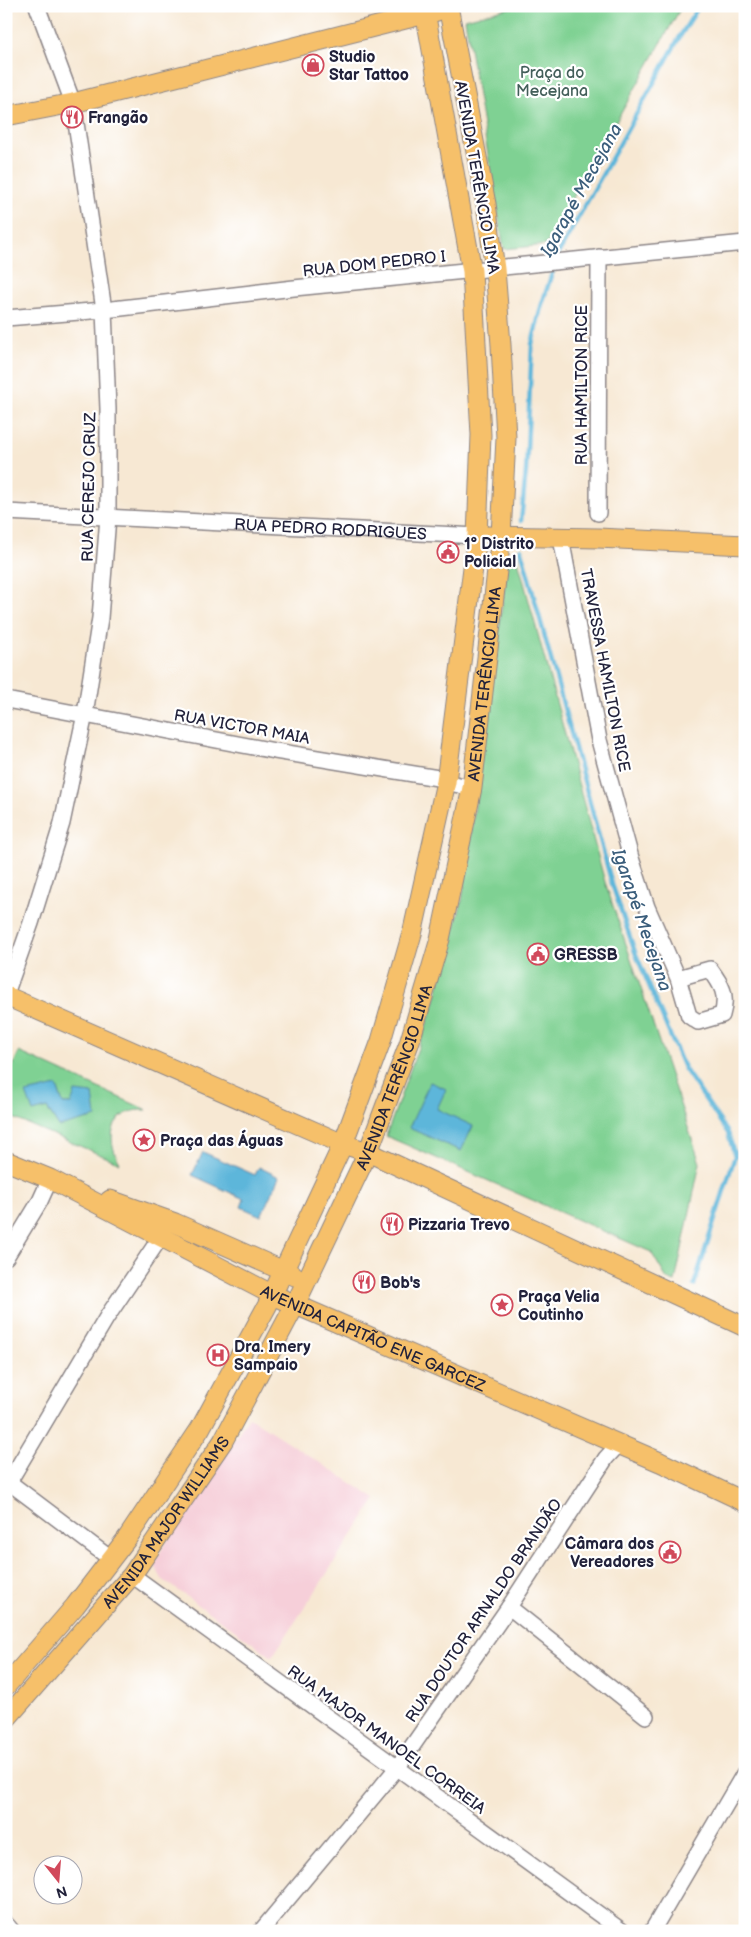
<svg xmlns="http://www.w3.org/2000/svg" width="751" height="1937" viewBox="0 0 751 1937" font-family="'Balsamiq Sans',sans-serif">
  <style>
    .built { fill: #f6cfd9 }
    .green { fill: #7fd193; stroke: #507a67; fill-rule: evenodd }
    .water { fill: #5db6da; stroke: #406c8a }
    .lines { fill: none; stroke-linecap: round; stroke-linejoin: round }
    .stream { stroke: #5db6da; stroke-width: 4.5 }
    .minor-casing { stroke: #8c8587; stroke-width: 18 }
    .major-casing { stroke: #8c8587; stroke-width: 21 }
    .minor { stroke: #fff; stroke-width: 15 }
    .major { stroke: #f6c06b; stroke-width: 19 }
    .labels { text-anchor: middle; stroke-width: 4.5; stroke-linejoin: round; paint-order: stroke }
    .poi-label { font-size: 16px; font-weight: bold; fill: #22223b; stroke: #fff; text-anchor: start }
    .park-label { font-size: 16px; fill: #435f5a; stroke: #fff }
    .street-label { font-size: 16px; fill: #22223b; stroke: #fff }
    .water-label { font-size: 18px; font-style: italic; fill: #3a5d7b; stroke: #fff }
  </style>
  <rect width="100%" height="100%" fill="#fff"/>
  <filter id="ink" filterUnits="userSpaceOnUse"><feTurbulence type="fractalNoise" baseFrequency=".02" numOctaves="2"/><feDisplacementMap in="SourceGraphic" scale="10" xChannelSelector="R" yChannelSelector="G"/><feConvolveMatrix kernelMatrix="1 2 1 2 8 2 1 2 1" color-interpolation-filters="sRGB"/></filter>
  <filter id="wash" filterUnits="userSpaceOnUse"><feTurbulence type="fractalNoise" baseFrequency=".0096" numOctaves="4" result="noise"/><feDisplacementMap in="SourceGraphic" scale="20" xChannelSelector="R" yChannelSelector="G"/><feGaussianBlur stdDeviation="1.12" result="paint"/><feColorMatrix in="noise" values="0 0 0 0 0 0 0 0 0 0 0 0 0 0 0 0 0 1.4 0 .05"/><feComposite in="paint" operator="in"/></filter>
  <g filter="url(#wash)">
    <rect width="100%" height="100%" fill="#f7e8d3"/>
    <polygon class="built" points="249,1417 376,1499 272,1657 162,1579 155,1566 159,1554"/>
    <g class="green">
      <polygon points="516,6 682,6 546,245 504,249 465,19"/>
      <polygon points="516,553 605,882 700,1163 675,1282 667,1279 651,1252 386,1136 433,1007 462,901 509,554"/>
      <path d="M 19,1052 L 147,1110 C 112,1108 104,1137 120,1163 L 6,1115 L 6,1081 ZM 57,1086 L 63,1104 L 71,1104 L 59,1127 L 47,1108 Z"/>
    </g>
    <g class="water">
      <polygon points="430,1082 446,1089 437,1109 473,1126 461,1151 409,1128"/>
      <polygon points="57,1086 63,1104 71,1104 75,1092 93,1094 96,1117 59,1127 47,1108 33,1112 26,1093"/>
      <polygon points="203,1152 255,1175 259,1167 279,1177 261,1216 241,1207 244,1199 192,1175"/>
    </g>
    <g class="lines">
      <g class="stream">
        <polyline points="521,521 526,471 532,344 541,307 559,252 679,38 699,6"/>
        <polyline points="521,549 612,884 635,952 684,1068 728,1133 735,1156 694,1285"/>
      </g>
    </g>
  </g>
  <g filter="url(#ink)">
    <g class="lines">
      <g class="minor-casing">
        <g id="minor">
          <polyline points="6,318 104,310 294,288 745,243"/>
          <path id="s1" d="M 6,512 L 477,536"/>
          <polyline points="598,513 599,257"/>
          <path d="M 561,538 L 599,740 L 631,858 L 647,907 L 678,978 L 689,1016 L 698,1022 L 722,1015 C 728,995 722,985 710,969 L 678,978"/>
          <polyline points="6,700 275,751 438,778 446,782 472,788"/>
          <polyline points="6,994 31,923 62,823 85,714 100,618 108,517 108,409 104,310 73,103 37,6"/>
          <polyline points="6,1257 40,1201 50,1179"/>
          <polyline points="6,1480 111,1559"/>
          <polyline points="9,1482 107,1317 160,1238"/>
          <polyline points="132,1575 622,1931"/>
          <polyline points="509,1607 646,1716"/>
          <polyline points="6,1924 12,1931"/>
          <polyline points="261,1931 397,1768 509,1607 606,1458 618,1445"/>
          <polyline points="652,1931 745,1772"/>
        </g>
      </g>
      <g class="major-casing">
        <g id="major">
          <polyline points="6,116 73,103 437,11"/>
          <polyline points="488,536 598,538 745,545"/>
          <polyline points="6,996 343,1144 368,1152 745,1327"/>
          <path id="s2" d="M 6,1161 L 50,1179 L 273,1295 L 660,1462 L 745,1502"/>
          <polyline points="110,1200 175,1223 295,1276"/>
          <polyline points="6,1686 75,1606 128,1537 200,1429 267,1306 343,1144 381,1041 413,930 446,782 477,536 481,435 472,271 424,6"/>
          <path id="s3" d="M 6,1719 L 132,1575 L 223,1441 L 295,1305 L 368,1152 L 409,1044 L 440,939 L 472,788 L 501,536 L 506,438 L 501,345 L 495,269 L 486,204 L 448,6"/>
        </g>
      </g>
      <use href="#minor" class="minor"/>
      <use href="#major" class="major"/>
    </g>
  </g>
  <defs>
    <g id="shop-ring" transform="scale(1.125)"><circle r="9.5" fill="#fff" stroke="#d1495b" stroke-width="1.5"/><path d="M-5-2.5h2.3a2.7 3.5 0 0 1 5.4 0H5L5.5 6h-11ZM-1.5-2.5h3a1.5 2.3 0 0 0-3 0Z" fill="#d1495b"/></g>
    <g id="restaurant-ring" transform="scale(1.125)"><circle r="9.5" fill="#fff" stroke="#d1495b" stroke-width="1.5"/><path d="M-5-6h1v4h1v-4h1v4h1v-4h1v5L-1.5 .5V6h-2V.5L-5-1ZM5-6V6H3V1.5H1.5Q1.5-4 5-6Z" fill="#d1495b"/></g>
    <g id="civic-ring" transform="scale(1.125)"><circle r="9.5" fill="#fff" stroke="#d1495b" stroke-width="1.5"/><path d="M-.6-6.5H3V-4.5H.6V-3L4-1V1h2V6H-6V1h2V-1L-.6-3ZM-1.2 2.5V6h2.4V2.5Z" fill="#d1495b"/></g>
    <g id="sight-ring" transform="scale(1.125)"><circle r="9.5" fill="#fff" stroke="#d1495b" stroke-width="1.5"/><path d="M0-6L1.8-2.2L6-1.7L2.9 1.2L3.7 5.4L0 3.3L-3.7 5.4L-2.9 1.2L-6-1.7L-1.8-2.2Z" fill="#d1495b"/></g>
    <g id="hospital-ring" transform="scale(1.125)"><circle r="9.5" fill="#fff" stroke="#d1495b" stroke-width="1.5"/><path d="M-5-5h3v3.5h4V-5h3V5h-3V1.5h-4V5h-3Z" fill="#d1495b"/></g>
  </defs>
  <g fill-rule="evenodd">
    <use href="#shop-ring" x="313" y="65"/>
    <use href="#restaurant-ring" x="72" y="117"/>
    <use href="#civic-ring" x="448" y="552"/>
    <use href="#civic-ring" x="538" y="954"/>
    <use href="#sight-ring" x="144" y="1140"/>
    <use href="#restaurant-ring" x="392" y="1224"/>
    <use href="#restaurant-ring" x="364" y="1282"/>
    <use href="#sight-ring" x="502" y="1305"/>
    <use href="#hospital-ring" x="218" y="1355"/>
    <use href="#civic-ring" x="670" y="1552"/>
  </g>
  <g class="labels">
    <g class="poi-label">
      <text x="329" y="62">Studio<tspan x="329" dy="18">Star Tattoo</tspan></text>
      <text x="88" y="123">Frangão</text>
      <text x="464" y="549">1º Distrito<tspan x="464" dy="18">Policial</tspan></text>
      <text x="554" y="960">GRESSB</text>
      <text x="160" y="1146">Praça das Águas</text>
      <text x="408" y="1230">Pizzaria Trevo</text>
      <text x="380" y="1288">Bob's</text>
      <text x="518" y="1302">Praça Velia<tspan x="518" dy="18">Coutinho</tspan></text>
      <text x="234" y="1352">Dra. Imery<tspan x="234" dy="18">Sampaio</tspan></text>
      <text x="654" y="1549" text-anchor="end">Câmara dos<tspan x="654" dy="18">Vereadores</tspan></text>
    </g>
    <g class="park-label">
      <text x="552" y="78">Praça do<tspan x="552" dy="18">Mecejana</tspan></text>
    </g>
    <g class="street-label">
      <text transform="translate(478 177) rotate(80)" y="6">AVENIDA TERÊNCIO LIMA</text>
      <text transform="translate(374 263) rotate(-6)" y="6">RUA DOM PEDRO I</text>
      <text transform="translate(581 385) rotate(-90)" y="6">RUA HAMILTON RICE</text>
      <text transform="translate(88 487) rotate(-89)" y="6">RUA CEREJO CRUZ</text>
      <text dy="6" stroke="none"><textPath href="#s1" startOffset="325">RUA PEDRO RODRIGUES</textPath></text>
      <text transform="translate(606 670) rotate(79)" y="6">TRAVESSA HAMILTON RICE</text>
      <text dy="6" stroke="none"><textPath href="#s3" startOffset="1161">AVENIDA TERÊNCIO LIMA</textPath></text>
      <text transform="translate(242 726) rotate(10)" y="6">RUA VICTOR MAIA</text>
      <text dy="6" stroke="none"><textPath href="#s3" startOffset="756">AVENIDA TERÊNCIO LIMA</textPath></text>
      <text dy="6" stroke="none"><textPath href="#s2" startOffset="408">AVENIDA CAPITÃO ENE GARCEZ</textPath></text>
      <text dy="6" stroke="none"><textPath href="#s3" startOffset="254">AVENIDA MAJOR WILLIAMS</textPath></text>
      <text transform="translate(483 1610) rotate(-56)" y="6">RUA DOUTOR ARNALDO BRANDÃO</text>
      <text transform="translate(387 1739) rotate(36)" y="6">RUA MAJOR MANOEL CORREIA</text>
    </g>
    <g class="water-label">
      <text transform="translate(581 190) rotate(-61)" y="6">Igarapé Mecejana</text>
      <text transform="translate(642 920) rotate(71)" y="6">Igarapé Mecejana</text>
    </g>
  </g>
  <rect width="751" height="1937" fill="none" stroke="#fff" stroke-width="25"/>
  <g transform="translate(58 1880) rotate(163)"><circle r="24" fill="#ffffff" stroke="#a7a7b1"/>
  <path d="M0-4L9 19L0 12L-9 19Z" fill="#d1495b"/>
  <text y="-8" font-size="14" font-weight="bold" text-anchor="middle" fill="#22223b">N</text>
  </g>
</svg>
